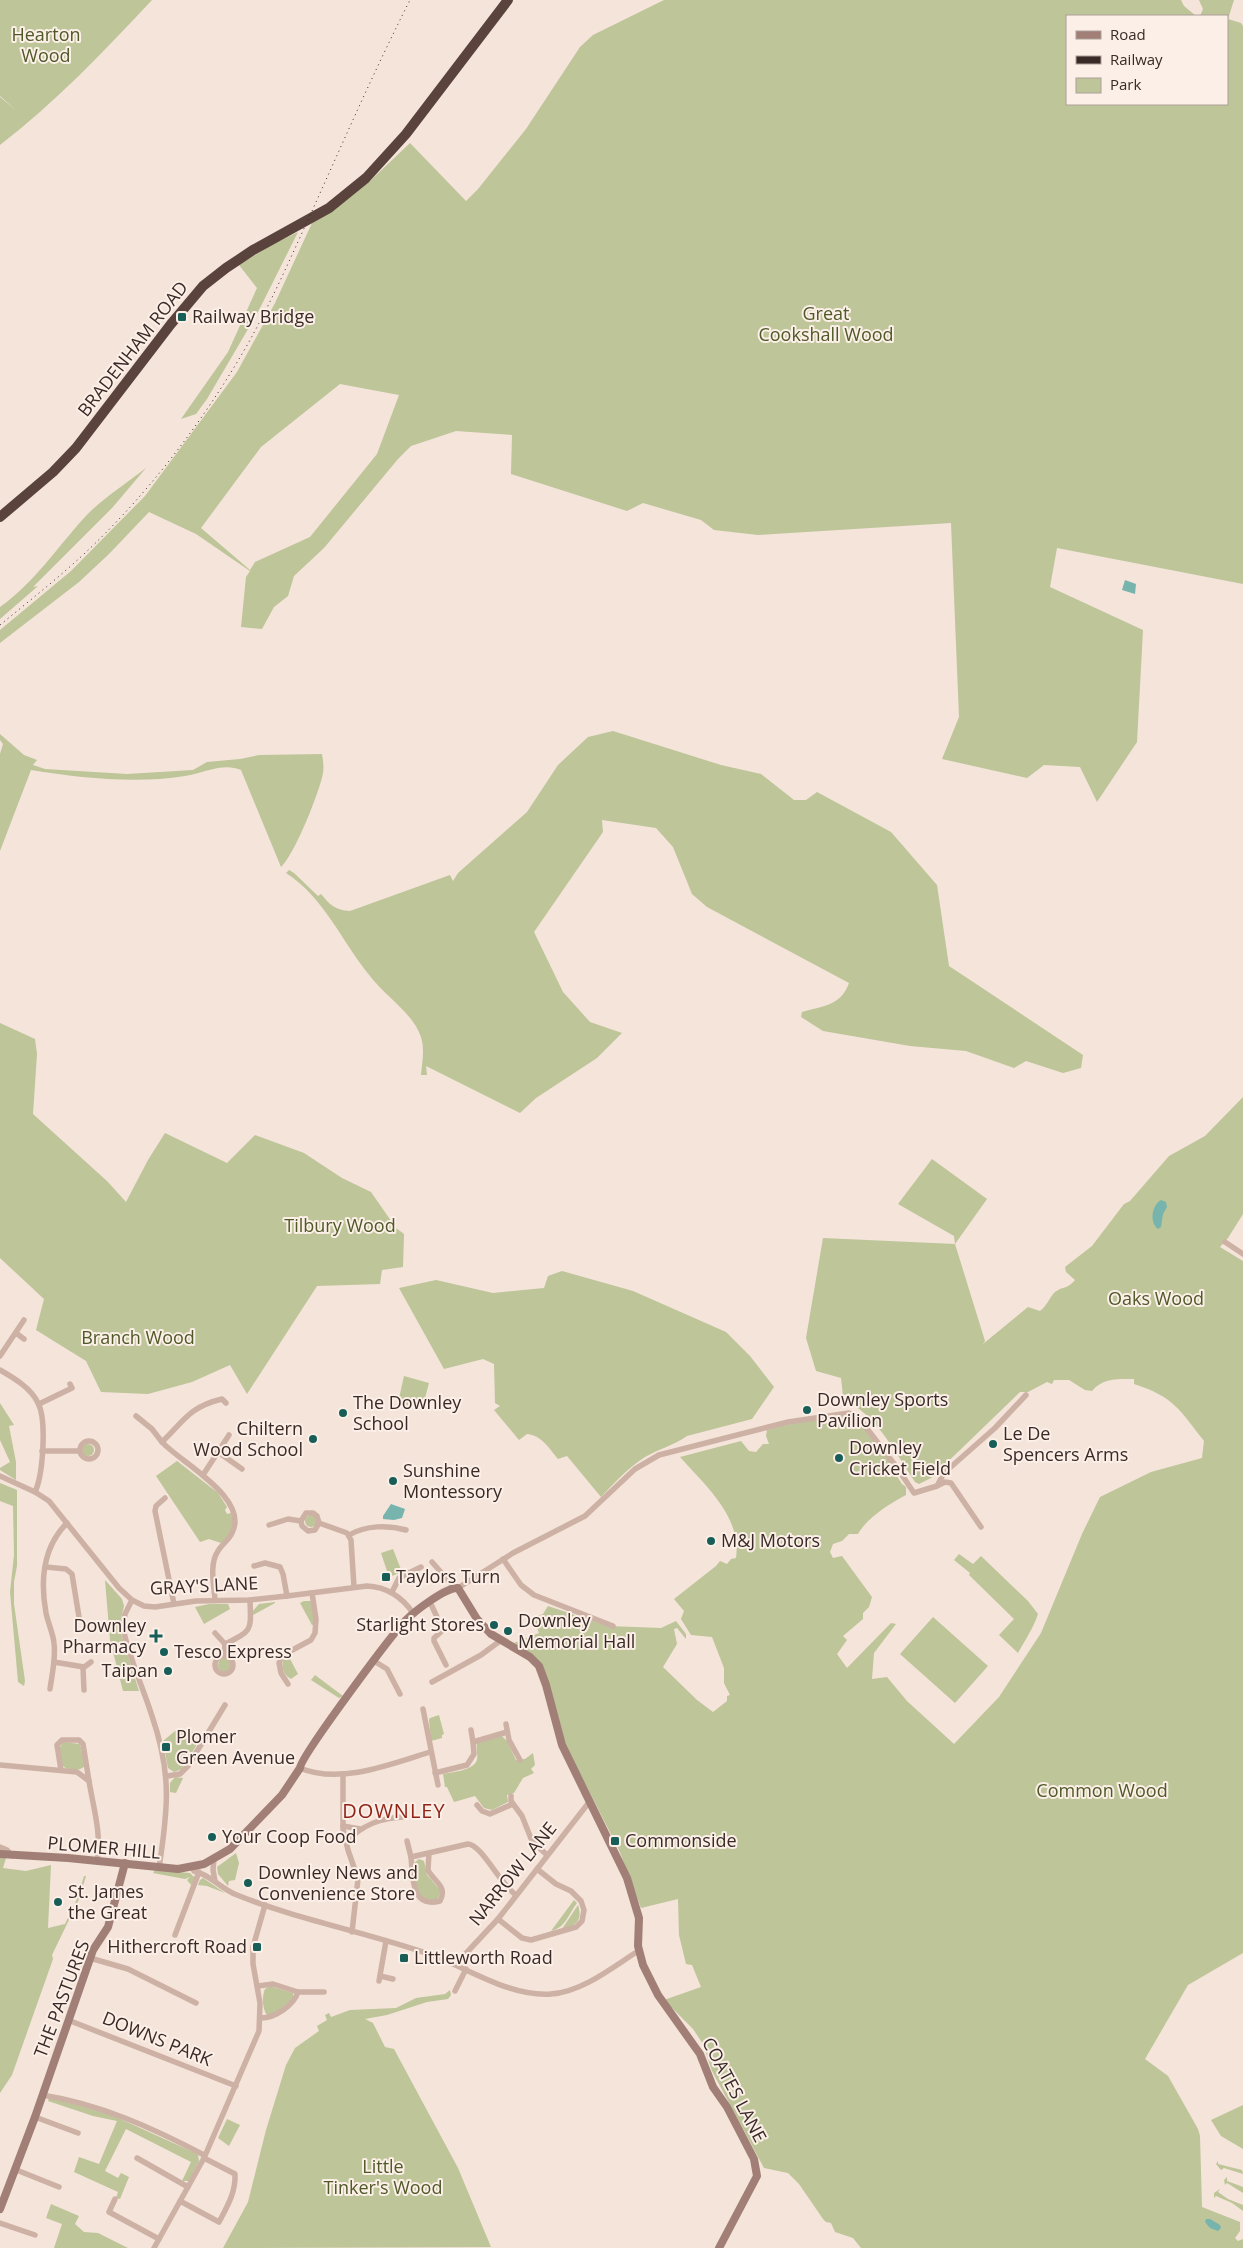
<svg xmlns="http://www.w3.org/2000/svg" width="1243" height="2248" viewBox="0 0 1243 2248" font-family="'Open Sans',sans-serif">
  <style>
    .green { fill: #bdc599; fill-rule: evenodd }
    .water { fill: #76b4ad }
    .lines { fill: none; stroke-linecap: round; stroke-linejoin: round }
    .street { stroke: #ceb1a5; stroke-width: 5.5 }
    .secondary { stroke: #a17f76; stroke-width: 8 }
    .highway { stroke: #5a423d; stroke-width: 10 }
    .rail { stroke: #392a27; stroke-width: 1; stroke-dasharray: 1 4; stroke-linecap: butt }
    .poi-dot { fill: #185e58; stroke: #fbefe7; stroke-width: 2 }
    .labels { text-anchor: middle; stroke-width: 4; stroke-linejoin: round; paint-order: stroke }
    .park-label { font-size: 18px; fill: #4f5928; stroke: #fbefe7 }
    .poi-label { font-size: 18px; fill: #392a27; stroke: #fbefe7; text-anchor: start }
    .street-label { font-size: 18px; fill: #392a27; stroke: #fbefe7 }
    .quarter-label { font-size: 20px; letter-spacing: 1px; fill: #902318; stroke: #fbefe7 }
  </style>
  <rect width="100%" height="100%" fill="#f4e4da"/>
  <g class="green">
    <path d="M 0,0 L 152,0 C 104,51 55,103 0,145 L 0,97 L 18,112 L 0,96 Z"/>
    <path d="M 664,0 L 1181,0 L 1184,6 L 1196,16 L 1067,16 L 1067,104 L 1227,104 L 1227,16 L 1200,16 L 1203,9 L 1199,0 L 1234,0 L 1228,19 L 1241,23 L 1243,26 L 1243,584 L 1057,548 L 1050,587 L 1143,630 L 1137,742 L 1097,802 L 1080,767 L 1044,765 L 1027,778 L 942,759 L 959,717 L 951,523 L 758,535 L 714,530 L 701,520 L 643,503 L 627,511 L 511,474 L 512,435 L 456,431 L 411,446 L 398,459 L 324,548 L 294,576 L 288,596 L 274,607 L 262,629 L 241,627 L 246,577 L 250,571 L 196,534 L 149,512 L 109,554 L 79,582 L 0,643 L 0,630 L 71,571 L 145,496 L 237,372 L 275,303 L 312,223 L 332,210 L 371,180 L 410,143 L 466,201 L 478,189 L 526,129 L 580,47 L 593,35 ZM 340,384 L 399,395 L 377,454 L 310,537 L 255,562 L 250,570 L 201,528 L 261,447 Z"/>
    <polygon points="298,232 258,312 207,399 196,414 181,419 228,352 257,288 239,265 275,243"/>
    <path d="M 146,468 L 112,508 L 33,587 L 38,586 L 0,619 L 0,607 C 34,583 56,549 84,518 C 100,500 127,483 146,468 Z"/>
    <path d="M 613,731 L 721,765 L 761,774 L 794,800 L 806,800 L 817,792 L 891,832 L 937,885 L 949,966 L 1083,1055 L 1081,1068 L 1063,1073 L 1026,1061 L 1014,1068 L 966,1051 L 910,1046 L 823,1031 L 801,1017 L 802,1012 C 822,1006 841,1006 849,983 L 707,907 L 692,894 L 673,847 L 656,828 L 602,820 L 603,832 L 534,932 L 563,992 L 590,1022 L 622,1033 L 597,1058 L 536,1098 L 520,1113 L 426,1066 L 427,1075 L 421,1075 C 422,1063 425,1050 421,1037 C 413,1013 385,996 370,976 C 342,942 324,897 286,873 L 289,870 L 294,873 L 318,896 L 321,894 C 330,905 335,910 350,911 L 450,875 L 453,881 L 458,873 L 527,812 L 558,765 L 588,737 Z"/>
    <path d="M 0,734 L 24,755 L 37,760 L 33,765 L 45,769 L 127,774 L 193,770 L 207,762 L 240,759 L 259,755 L 322,754 C 323,760 324,767 323,773 C 320,791 294,856 281,867 L 241,770 C 223,762 204,773 185,776 C 135,784 81,778 31,770 L 0,851 L 0,754 L 3,744 L 0,740 Z"/>
    <polygon points="0,1023 35,1039 37,1054 33,1114 108,1182 126,1202 148,1160 165,1133 227,1163 255,1135 304,1153 342,1178 371,1192 396,1228 404,1234 403,1267 382,1270 380,1284 317,1286 247,1394 230,1365 192,1382 148,1394 101,1392 86,1361 36,1330 44,1299 0,1258"/>
    <path d="M 1243,1097 L 1243,1214 L 1228,1238 L 1220,1247 L 1243,1261 L 1243,1953 L 1188,1985 L 1145,2059 L 1168,2076 L 1198,2129 L 1200,2136 L 1202,2207 L 1240,2222 L 1240,2231 L 1235,2238 L 1238,2241 L 1243,2239 L 1243,2248 L 861,2248 L 853,2238 L 835,2232 L 831,2223 L 826,2222 L 823,2219 L 799,2184 L 788,2173 L 764,2168 L 712,2071 L 703,2044 L 693,2029 L 664,2000 L 701,1987 L 692,1965 L 686,1964 L 679,1935 L 678,1899 L 641,1908 L 619,1850 L 567,1748 L 535,1658 L 514,1643 L 539,1633 L 533,1618 L 543,1614 L 548,1606 L 608,1626 L 661,1628 L 676,1621 L 686,1634 L 686,1639 L 677,1628 L 674,1629 L 677,1644 L 663,1667 L 697,1700 L 713,1712 L 727,1701 L 727,1696 L 730,1695 L 724,1683 L 724,1668 L 712,1637 L 691,1635 L 681,1619 L 684,1611 L 674,1599 L 716,1566 L 720,1561 L 727,1564 L 731,1559 L 736,1558 C 742,1517 705,1485 680,1457 L 741,1441 L 749,1451 L 756,1452 L 763,1444 L 769,1444 L 766,1436 L 767,1430 C 786,1425 834,1412 851,1419 C 868,1427 881,1450 893,1464 L 891,1467 L 902,1484 L 906,1487 L 906,1495 C 890,1503 866,1519 858,1534 L 849,1534 L 842,1541 L 833,1544 L 830,1552 L 833,1558 L 842,1556 L 872,1597 L 869,1607 L 863,1613 L 863,1619 L 843,1636 L 847,1640 L 837,1654 L 847,1668 L 891,1623 L 896,1624 L 874,1653 L 872,1679 L 887,1677 L 907,1701 L 954,1744 L 999,1697 L 1041,1633 L 1082,1534 L 1100,1497 L 1151,1472 L 1202,1458 L 1204,1441 C 1179,1409 1174,1397 1134,1384 L 1134,1379 C 1118,1379 1102,1378 1092,1391 L 1085,1390 L 1069,1380 L 1054,1380 L 1052,1384 L 1047,1382 L 1028,1392 L 1020,1392 L 931,1478 L 919,1484 L 915,1482 C 899,1458 876,1415 849,1403 L 849,1393 L 843,1396 L 841,1378 L 816,1371 L 806,1338 L 823,1238 L 955,1244 L 954,1236 L 898,1204 L 932,1159 L 987,1199 L 955,1244 L 985,1341 L 983,1344 L 1028,1307 L 1040,1311 C 1047,1306 1049,1298 1055,1292 C 1063,1286 1068,1289 1075,1280 L 1066,1272 L 1065,1267 L 1092,1246 L 1124,1204 L 1130,1201 L 1169,1156 L 1205,1136 Z"/>
    <path d="M 562,1271 L 633,1291 L 726,1332 L 750,1356 L 774,1387 L 752,1419 L 687,1436 C 674,1445 659,1449 645,1457 C 628,1468 615,1482 601,1497 L 567,1456 L 558,1459 C 549,1448 541,1435 527,1434 L 519,1440 L 494,1410 L 500,1406 L 495,1403 L 494,1364 L 483,1359 L 444,1369 L 399,1288 L 436,1280 L 493,1293 L 544,1288 L 548,1276 Z"/>
    <polygon points="404,1376 429,1383 422,1409 398,1403"/>
    <polygon points="0,1403 14,1425 9,1426 16,1462 16,1480 0,1470 0,1468 10,1462 0,1440"/>
    <circle cx="88" cy="1450" r="6"/>
    <path d="M 177,1461 L 218,1493 L 227,1507 L 225,1510 L 227,1514 L 231,1513 C 235,1526 231,1534 221,1543 L 209,1539 L 200,1542 L 156,1476 Z"/>
    <polygon points="0,1483 17,1490 17,1566 14,1582 14,1604 25,1681 24,1686 18,1682 10,1592 14,1555 13,1506 0,1501"/>
    <circle cx="311" cy="1521" r="6"/>
    <polygon points="393,1549 402,1572 389,1577 381,1553"/>
    <path d="M 959,1554 L 973,1564 L 981,1556 L 1028,1601 L 1038,1614 C 1033,1629 1025,1640 1018,1653 L 999,1635 L 1014,1619 L 969,1575 L 970,1573 L 954,1560 Z"/>
    <polygon points="105,1580 122,1599 124,1606 119,1627 139,1691 123,1691 110,1640"/>
    <polygon points="304,1601 311,1601 315,1624 312,1625 300,1603"/>
    <polygon points="275,1602 275,1603 253,1615 253,1611 259,1604"/>
    <polygon points="209,1604 228,1604 230,1609 204,1624 195,1607"/>
    <polygon points="933,1617 988,1666 955,1703 900,1654"/>
    <path d="M 288,1655 L 298,1674 L 291,1679 C 281,1673 279,1662 288,1655 Z"/>
    <circle cx="225" cy="1665" r="7"/>
    <polygon points="315,1675 343,1696 339,1698 311,1680"/>
    <polygon points="439,1715 444,1734 442,1735 442,1738 431,1741 429,1720 430,1718"/>
    <polygon points="175,1731 193,1732 196,1746 182,1769 174,1772 168,1768 163,1741"/>
    <path d="M 502,1736 L 507,1741 L 516,1760 L 525,1759 L 533,1753 L 535,1765 L 531,1769 L 534,1773 L 523,1778 L 514,1793 L 507,1795 L 508,1802 L 492,1810 L 484,1808 L 475,1796 L 454,1802 L 447,1787 L 445,1787 L 443,1774 C 452,1772 473,1771 477,1760 C 478,1754 476,1748 477,1743 Z"/>
    <path d="M 63,1742 L 80,1744 L 85,1766 C 79,1772 67,1771 62,1765 L 59,1749 Z"/>
    <polygon points="175,1777 183,1778 176,1793 170,1792 170,1783"/>
    <polygon points="236,1853 239,1863 235,1880 229,1881 228,1886 218,1874 217,1867"/>
    <polygon points="0,1857 6,1858 3,1868 26,1871 51,1865 48,1928 65,1924 77,1899 84,1876 86,1876 79,1899 52,1955 53,1959 12,2075 0,2093"/>
    <polygon points="419,1859 424,1861 427,1875 441,1891 437,1901 426,1899 416,1891 414,1863"/>
    <polygon points="155,1870 190,1873 195,1878 191,1885 187,1880 190,1877 185,1879 153,1873"/>
    <polygon points="203,1878 225,1893 207,1886 198,1885 200,1880"/>
    <path d="M 574,1900 L 577,1903 C 568,1915 566,1927 551,1931 Z"/>
    <path d="M 578,1905 C 583,1920 576,1926 562,1929 Z"/>
    <path d="M 270,1986 L 293,1993 L 294,1998 L 273,2015 L 267,2015 C 262,2009 262,1995 265,1989 Z"/>
    <polygon points="450,1990 451,1995 448,1999 427,2002 387,2015 365,2019 373,2023 385,2047 394,2049 458,2168 491,2247 223,2248 248,2202 266,2130 286,2065 295,2048 319,2031 317,2026 327,2020 325,2015 329,2013 331,2017 350,2010 396,2008 416,1998 445,1994"/>
    <polygon points="49,2098 94,2107 193,2152 198,2155 199,2161 189,2181 182,2181 191,2162 126,2129 105,2171 118,2178 121,2173 129,2177 120,2199 116,2198 118,2192 74,2172 79,2157 99,2164 117,2121 93,2116 48,2101"/>
    <polygon points="1243,2105 1243,2149 1221,2136 1211,2120"/>
    <polygon points="227,2119 240,2125 229,2146 218,2138"/>
    <polygon points="1218,2161 1218,2164 1242,2170 1243,2174 1224,2168 1221,2170 1216,2164"/>
    <polygon points="1227,2177 1227,2181 1243,2187 1243,2193 1227,2183 1225,2185 1224,2180"/>
    <polygon points="1220,2189 1218,2192 1228,2199 1243,2205 1243,2211 1232,2203 1216,2196 1214,2198 1214,2193"/>
    <polygon points="51,2204 79,2216 75,2224 84,2232 98,2233 128,2248 54,2248 62,2224 46,2218"/>
  </g>
  <g class="water">
    <polygon points="1125,580 1136,584 1135,594 1122,590"/>
    <path d="M 1161,1200 L 1166,1202 L 1167,1207 L 1163,1214 L 1161,1227 L 1158,1229 C 1149,1222 1152,1205 1161,1200 Z"/>
    <polygon points="391,1504 405,1509 402,1518 394,1520 383,1519 383,1516"/>
    <polygon points="1206,2219 1210,2219 1220,2225 1221,2228 1218,2231 1210,2228 1205,2222"/>
  </g>
  <g class="lines">
    <g class="street">
      <polyline points="1225,1242 1243,1254"/>
      <polyline points="16,1333 24,1339"/>
      <polyline points="0,1356 24,1320"/>
      <path d="M 0,1370 C 14,1378 31,1388 38,1403 C 47,1420 43,1475 35,1492"/>
      <polyline points="39,1404 72,1388 70,1384"/>
      <polyline points="136,1416 152,1429 162,1442"/>
      <circle cx="89" cy="1450" r="9"/>
      <polyline points="42,1451 80,1451"/>
      <polyline points="218,1452 242,1469"/>
      <polyline points="203,1475 229,1435"/>
      <path d="M 0,1476 L 35,1492 L 49,1501 L 119,1588 L 132,1600 L 144,1606 L 155,1607 L 196,1601 L 250,1600 L 287,1596 L 367,1586 C 387,1587 402,1597 413,1613"/>
      <polyline points="937,1486 945,1482 951,1483 981,1527"/>
      <polyline points="165,1498 156,1506 155,1511 174,1604"/>
      <polyline points="301,1521 306,1513 313,1513 317,1516 319,1523"/>
      <polyline points="269,1525 288,1519 301,1521 302,1526 308,1531 315,1530 319,1523 347,1533 351,1540 354,1587"/>
      <path d="M 349,1535 C 366,1525 388,1525 406,1530"/>
      <polyline points="503,1559 521,1585 534,1595 613,1626"/>
      <polyline points="432,1562 454,1587"/>
      <polyline points="254,1566 265,1563 280,1567 283,1574 287,1596"/>
      <polyline points="46,1567 66,1569 72,1574 79,1617"/>
      <polyline points="458,1588 513,1553 585,1516 635,1469 659,1455 788,1422 849,1413 858,1417 862,1422 898,1469 914,1493 937,1486 944,1473 995,1428 1026,1395"/>
      <polyline points="392,1592 399,1578 421,1567"/>
      <path d="M 132,1600 L 125,1614 L 123,1628 C 129,1658 143,1687 152,1716 C 172,1774 168,1809 159,1868"/>
      <path d="M 215,1600 C 214,1585 209,1564 218,1551 C 222,1544 229,1540 232,1533 C 250,1498 181,1463 162,1442 C 184,1421 189,1407 222,1399 L 226,1403"/>
      <polyline points="430,1602 443,1630 434,1638 434,1641 446,1665"/>
      <polyline points="215,1633 225,1644"/>
      <circle cx="224" cy="1665" r="9"/>
      <path d="M 224,1656 L 225,1644 C 253,1630 251,1631 250,1600"/>
      <polyline points="374,1661 387,1669 400,1694"/>
      <polyline points="54,1662 84,1667"/>
      <polyline points="432,1682 481,1655 500,1641"/>
      <polyline points="288,1684 281,1673 279,1663 283,1655 311,1640 315,1633 316,1619 312,1593"/>
      <path d="M 50,1689 C 52,1674 56,1659 54,1643 C 53,1633 48,1623 46,1613 C 40,1580 43,1547 67,1523"/>
      <polyline points="84,1690 83,1668 91,1662"/>
      <polyline points="423,1709 438,1785"/>
      <polyline points="506,1724 509,1740 520,1760"/>
      <polyline points="471,1730 473,1742"/>
      <path d="M 0,1765 L 77,1772 L 89,1781 C 93,1806 102,1835 97,1861"/>
      <path d="M 300,1768 C 339,1785 392,1764 430,1752"/>
      <polyline points="61,1770 57,1745 62,1740 79,1740 83,1744 89,1781"/>
      <polyline points="435,1773 467,1765 474,1754 473,1742 507,1732"/>
      <polyline points="343,1774 343,1829 348,1850 358,1879 352,1932"/>
      <polyline points="167,1776 180,1774 188,1766 225,1705"/>
      <polyline points="511,1796 511,1801 522,1816 532,1841 547,1855"/>
      <polyline points="477,1805 482,1811 490,1814 513,1804"/>
      <polyline points="343,1826 360,1829"/>
      <polyline points="407,1841 411,1857"/>
      <path d="M 346,1842 C 362,1825 380,1818 403,1817"/>
      <polyline points="0,1847 7,1850 12,1856"/>
      <path d="M 429,1853 L 428,1870 C 434,1882 448,1886 440,1901 C 410,1909 413,1875 411,1857 L 468,1844 C 482,1845 500,1884 516,1895"/>
      <polyline points="214,1859 213,1870 215,1881"/>
      <path d="M 192,1867 L 194,1871 C 211,1875 221,1889 237,1895 C 299,1920 366,1932 429,1954 C 468,1968 509,1997 551,1994 C 582,1992 613,1967 638,1951"/>
      <polyline points="498,1919 522,1938 531,1940 576,1927 582,1921 584,1910 581,1901 571,1891 556,1884 537,1869"/>
      <polyline points="175,1935 199,1872"/>
      <polyline points="90,1958 128,1969 196,2003"/>
      <polyline points="456,1964 498,1919 590,1801"/>
      <polyline points="380,1976 393,1979"/>
      <polyline points="379,1981 386,1941"/>
      <path d="M 258,1986 L 273,1984 L 298,1992 C 294,2005 275,2018 261,2018"/>
      <polyline points="455,1991 466,1969"/>
      <polyline points="298,1992 324,1992"/>
      <polyline points="68,2020 236,2086"/>
      <path d="M 42,2095 C 100,2104 153,2128 204,2155"/>
      <polyline points="35,2117 78,2133"/>
      <polyline points="137,2158 188,2187"/>
      <polyline points="14,2169 59,2187"/>
      <polyline points="115,2199 109,2212 159,2239"/>
      <path d="M 180,2201 L 219,2222 C 227,2207 236,2192 235,2174 L 204,2158"/>
      <polyline points="0,2223 35,2235"/>
      <polyline points="154,2248 204,2158 259,2031 260,2003 253,1964 253,1947 265,1905"/>
    </g>
    <g class="secondary">
      <path d="M 0,1854 L 68,1858 L 178,1869 L 204,1864 L 230,1849 L 282,1795 L 300,1768 C 301,1756 392,1634 406,1620 C 415,1611 446,1587 458,1588 L 477,1619 L 491,1634 L 530,1657 L 539,1666 L 546,1685 L 562,1745 L 627,1878 L 639,1918 L 638,1946 L 643,1965 L 658,1995 L 700,2054 L 713,2087 L 727,2107 L 754,2159 L 757,2176 L 719,2248"/>
      <polyline points="0,2209 35,2117 93,1950 108,1927 125,1863"/>
    </g>
    <polyline class="highway" points="0,517 53,472 76,448 171,324 203,286 226,268 253,250 329,208 366,178 406,134 508,0"/>
    <path class="rail" d="M 0,625 C 28,602 57,579 84,554 C 146,496 199,427 242,354 C 269,308 290,259 312,211 C 344,140 375,69 410,0"/>
  </g>
  <g class="poi-dot">
    <rect x="177" y="312" width="10" height="10" rx="2.5"/>
    <circle cx="807" cy="1410" r="5"/>
    <circle cx="343" cy="1413" r="5"/>
    <circle cx="313" cy="1439" r="5"/>
    <circle cx="993" cy="1444" r="5"/>
    <circle cx="839" cy="1458" r="5"/>
    <circle cx="393" cy="1481" r="5"/>
    <circle cx="711" cy="1541" r="5"/>
    <rect x="381" y="1572" width="10" height="10" rx="2.5"/>
    <circle cx="494" cy="1625" r="5"/>
    <circle cx="508" cy="1631" r="5"/>
    <path d="M153.5 1628.5h5v5h5v5h-5v5h-5v-5h-5v-5h5z"/>
    <circle cx="164" cy="1652" r="5"/>
    <circle cx="168" cy="1671" r="5"/>
    <rect x="161" y="1742" width="10" height="10" rx="2.5"/>
    <circle cx="212" cy="1837" r="5"/>
    <rect x="610" y="1836" width="10" height="10" rx="2.5"/>
    <circle cx="248" cy="1883" r="5"/>
    <circle cx="58" cy="1902" r="5"/>
    <rect x="252" y="1942" width="10" height="10" rx="2.5"/>
    <rect x="399" y="1953" width="10" height="10" rx="2.5"/>
  </g>
  <g class="labels">
    <g class="park-label">
      <text x="46" y="41">Hearton<tspan x="46" dy="21">Wood</tspan></text>
      <text x="826" y="320">Great<tspan x="826" dy="21">Cookshall Wood</tspan></text>
      <text x="340" y="1232">Tilbury Wood</text>
      <text x="1156" y="1305">Oaks Wood</text>
      <text x="138" y="1344">Branch Wood</text>
      <text x="1102" y="1797">Common Wood</text>
      <text x="383" y="2173">Little<tspan x="383" dy="21">Tinker's Wood</tspan></text>
    </g>
    <g class="poi-label">
      <text x="192" y="323">Railway Bridge</text>
      <text x="817" y="1406">Downley Sports<tspan x="817" dy="21">Pavilion</tspan></text>
      <text x="353" y="1409">The Downley<tspan x="353" dy="21">School</tspan></text>
      <text x="303" y="1435" text-anchor="end">Chiltern<tspan x="303" dy="21">Wood School</tspan></text>
      <text x="1003" y="1440">Le De<tspan x="1003" dy="21">Spencers Arms</tspan></text>
      <text x="849" y="1454">Downley<tspan x="849" dy="21">Cricket Field</tspan></text>
      <text x="403" y="1477">Sunshine<tspan x="403" dy="21">Montessory</tspan></text>
      <text x="721" y="1547">M&amp;J Motors</text>
      <text x="396" y="1583">Taylors Turn</text>
      <text x="518" y="1627">Downley<tspan x="518" dy="21">Memorial Hall</tspan></text>
      <text x="484" y="1631" text-anchor="end">Starlight Stores</text>
      <text x="146" y="1632" text-anchor="end">Downley<tspan x="146" dy="21">Pharmacy</tspan></text>
      <text x="174" y="1658">Tesco Express</text>
      <text x="158" y="1677" text-anchor="end">Taipan</text>
      <text x="176" y="1743">Plomer<tspan x="176" dy="21">Green Avenue</tspan></text>
      <text x="222" y="1843">Your Coop Food</text>
      <text x="625" y="1847">Commonside</text>
      <text x="258" y="1879">Downley News and<tspan x="258" dy="21">Convenience Store</tspan></text>
      <text x="68" y="1898">St. James<tspan x="68" dy="21">the Great</tspan></text>
      <text x="247" y="1953" text-anchor="end">Hithercroft Road</text>
      <text x="414" y="1964">Littleworth Road</text>
    </g>
    <g class="street-label">
      <text transform="translate(133 349) rotate(-52)" y="6">BRADENHAM ROAD</text>
      <text transform="translate(204 1586) rotate(-3)" y="6">GRAY'S LANE</text>
      <text transform="translate(104 1848) rotate(5)" y="6">PLOMER HILL</text>
      <text transform="translate(513 1874) rotate(-51)" y="6">NARROW LANE</text>
      <text transform="translate(62 1999) rotate(-69)" y="6">THE PASTURES</text>
      <text transform="translate(157 2039) rotate(22)" y="6">DOWNS PARK</text>
      <text transform="translate(734 2090) rotate(62)" y="6">COATES LANE</text>
    </g>
    <g class="quarter-label">
      <text x="394" y="1818">DOWNLEY</text>
    </g>
  </g>
  <rect x="1066" y="15" width="162" height="90" fill="#fbefe7" stroke="#ada09a"/>
  <rect x="1076" y="31" width="25" height="8" fill="#a17f76" stroke="#ada09a"/>
  <text x="1110" y="40" font-size="15" fill="#392a27">Road</text>
  <rect x="1076" y="56" width="25" height="8" fill="#392a27" stroke="#ada09a"/>
  <text x="1110" y="65" font-size="15" fill="#392a27">Railway</text>
  <rect x="1076" y="78" width="25" height="15" fill="#bdc599" stroke="#ada09a"/>
  <text x="1110" y="90" font-size="15" fill="#392a27">Park</text>
</svg>
